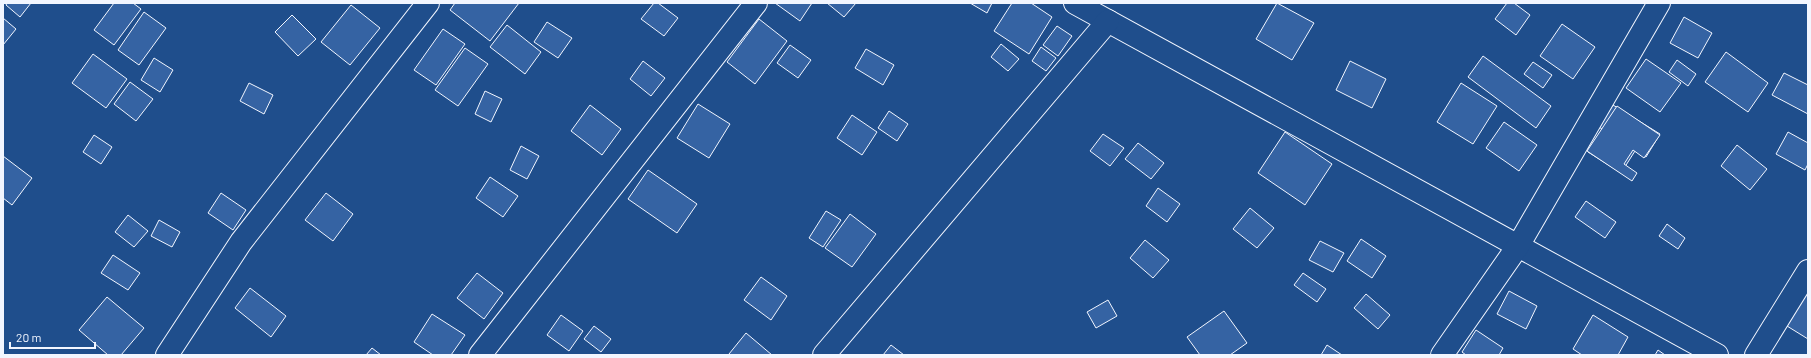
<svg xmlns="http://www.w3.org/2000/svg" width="1811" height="358" viewBox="0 0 1811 358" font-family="Barlow,sans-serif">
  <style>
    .building { fill: #3563a3; stroke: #f2f6ff }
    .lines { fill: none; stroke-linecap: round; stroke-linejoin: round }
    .street-casing { stroke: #f2f6ff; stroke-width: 24 }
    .street { stroke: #1f4e8c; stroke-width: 22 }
  </style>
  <rect width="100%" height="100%" fill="#1f4e8c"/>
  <g class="building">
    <polygon points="7,3 31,3 20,17 6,5"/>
    <polygon points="114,3 133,3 141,9 114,45 94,30"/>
    <polygon points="455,3 519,3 490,41 450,10"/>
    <polygon points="654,3 658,3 678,18 664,36 641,19"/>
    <polygon points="775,3 812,3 800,21"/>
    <polygon points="827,3 856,3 844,17"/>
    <polygon points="970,3 992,3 987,13"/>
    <polygon points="1012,3 1031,3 1052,17 1029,54 994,31"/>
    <polygon points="1277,3 1314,23 1292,60 1256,39"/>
    <polygon points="1507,3 1514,3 1530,15 1516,35 1495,19"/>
    <polygon points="351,5 380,28 350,65 321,42"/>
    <polygon points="144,12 166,28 139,65 118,50"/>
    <polygon points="292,15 316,39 298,56 275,32"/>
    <polygon points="1684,17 1712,33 1698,58 1670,43"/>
    <polygon points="3,18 16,29 3,45"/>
    <polygon points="759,19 787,41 755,84 727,62"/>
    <polygon points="547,22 572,38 558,58 534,42"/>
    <polygon points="1562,24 1595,47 1573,79 1540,56"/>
    <polygon points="507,25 541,52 525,74 490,47"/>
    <polygon points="1057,26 1072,36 1058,56 1043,45"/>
    <polygon points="443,29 465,44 436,85 414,70"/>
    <polygon points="1001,44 1019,59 1008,71 991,57"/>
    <polygon points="790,45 811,60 798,78 777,63"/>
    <polygon points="1041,47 1056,58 1046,71 1032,61"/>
    <polygon points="465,48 488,64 458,106 435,90"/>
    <polygon points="866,49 894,65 883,85 855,68"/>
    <polygon points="1726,52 1768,83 1748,112 1705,82"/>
    <polygon points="93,54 127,79 106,108 72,83"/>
    <polygon points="1483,56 1551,106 1536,128 1468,77"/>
    <polygon points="154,58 173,70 160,92 141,80"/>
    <polygon points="1646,59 1681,83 1660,112 1626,88"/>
    <polygon points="1677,60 1696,74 1688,86 1669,72"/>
    <polygon points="643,61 665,78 651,96 630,79"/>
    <polygon points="1350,61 1386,79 1372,108 1336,90"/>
    <polygon points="1533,62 1552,75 1543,88 1524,74"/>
    <polygon points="1784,73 1808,85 1808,114 1772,95"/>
    <polygon points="130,82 153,99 136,121 114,104"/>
    <polygon points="249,83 273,95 264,114 240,101"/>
    <polygon points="1461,83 1497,106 1473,144 1437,122"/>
    <polygon points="485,91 502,99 491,122 475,114"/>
    <polygon points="698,104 730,124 709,158 677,138"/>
    <polygon points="590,105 621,129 602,155 571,131"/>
    <polygon points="1613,105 1660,134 1646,157 1635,151 1621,173 1588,152 1602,129 1599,127"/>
    <polygon points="1617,106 1660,135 1644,158 1633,150 1624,164 1637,173 1632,181 1587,151"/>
    <polygon points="889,111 908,124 897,141 878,128"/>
    <polygon points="852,115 877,132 862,155 837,138"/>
    <polygon points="1504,122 1537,145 1519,171 1486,148"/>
    <polygon points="1285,132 1332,164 1305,205 1258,173"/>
    <polygon points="1788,132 1808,143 1808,164 1805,170 1776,154"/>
    <polygon points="1103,134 1124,148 1110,166 1090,151"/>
    <polygon points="94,135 112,147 101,164 83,152"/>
    <polygon points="1138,143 1164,163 1151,179 1125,159"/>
    <polygon points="1737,145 1767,169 1750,190 1721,166"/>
    <polygon points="521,146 539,156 527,179 510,170"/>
    <polygon points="3,156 32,178 12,205 3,198"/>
    <polygon points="648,170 697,204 677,233 628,199"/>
    <polygon points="490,177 518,196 503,217 476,198"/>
    <polygon points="1158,188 1180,204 1167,222 1146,206"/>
    <polygon points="221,193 246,210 233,230 208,213"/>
    <polygon points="326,193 353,214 333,241 305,220"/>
    <polygon points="1586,201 1616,222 1605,238 1575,217"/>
    <polygon points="1250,208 1274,228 1257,248 1233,229"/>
    <polygon points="826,211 841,220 823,247 809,238"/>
    <polygon points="850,214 876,234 852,267 825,248"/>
    <polygon points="128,215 148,231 134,247 115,232"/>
    <polygon points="159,220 180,232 172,247 151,236"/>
    <polygon points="1667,224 1685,238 1678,249 1659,236"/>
    <polygon points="1361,239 1386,256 1372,278 1347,261"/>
    <polygon points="1145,240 1169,260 1153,278 1130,258"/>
    <polygon points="1320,241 1344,253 1333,272 1309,260"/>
    <polygon points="113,255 140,273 128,290 101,273"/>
    <polygon points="477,273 503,293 484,319 457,298"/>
    <polygon points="1303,273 1326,289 1317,302 1294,285"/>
    <polygon points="761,277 787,296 771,320 744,300"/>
    <polygon points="250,288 286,316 271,337 235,308"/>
    <polygon points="1509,291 1537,306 1526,329 1497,314"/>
    <polygon points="1807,292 1808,293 1808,339 1787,326"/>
    <polygon points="1366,294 1390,315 1378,329 1354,308"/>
    <polygon points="107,297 144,328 121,355 108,355 79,330"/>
    <polygon points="1108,300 1117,316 1096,328 1087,312"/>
    <polygon points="1224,311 1247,343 1230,355 1200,355 1187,337"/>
    <polygon points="432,314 465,335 451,355 433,355 414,342"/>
    <polygon points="561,315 583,331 569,351 547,335"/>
    <polygon points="1593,315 1628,337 1618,355 1582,355 1573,349"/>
    <polygon points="594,326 611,339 601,352 584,339"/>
    <polygon points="1476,330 1503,348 1499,355 1466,355 1462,352"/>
    <polygon points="746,333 772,355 731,355 729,354"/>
    <polygon points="891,345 904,355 883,355"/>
    <polygon points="1327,345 1342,355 1321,355"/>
    <polygon points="372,348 381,355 366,355"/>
    <polygon points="1658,350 1665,355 1655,355"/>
  </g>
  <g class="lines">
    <g class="street-casing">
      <g id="street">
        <polyline points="1075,3 1717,355"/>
        <polyline points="167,355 241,242 428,3"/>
        <polyline points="480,355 756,3"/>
        <polyline points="824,355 1108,21"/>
        <polyline points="1442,355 1518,246 1659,3"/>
        <polyline points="1756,355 1808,271"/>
      </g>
    </g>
    <use href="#street" class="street"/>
  </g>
  <rect width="1811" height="358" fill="none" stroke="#f2f6ff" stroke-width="8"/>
  <path d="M10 342v6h85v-6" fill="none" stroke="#f2f6ff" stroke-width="2"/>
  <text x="16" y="342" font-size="12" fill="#f2f6ff" stroke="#1f4e8c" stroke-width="3" paint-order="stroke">20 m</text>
</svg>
